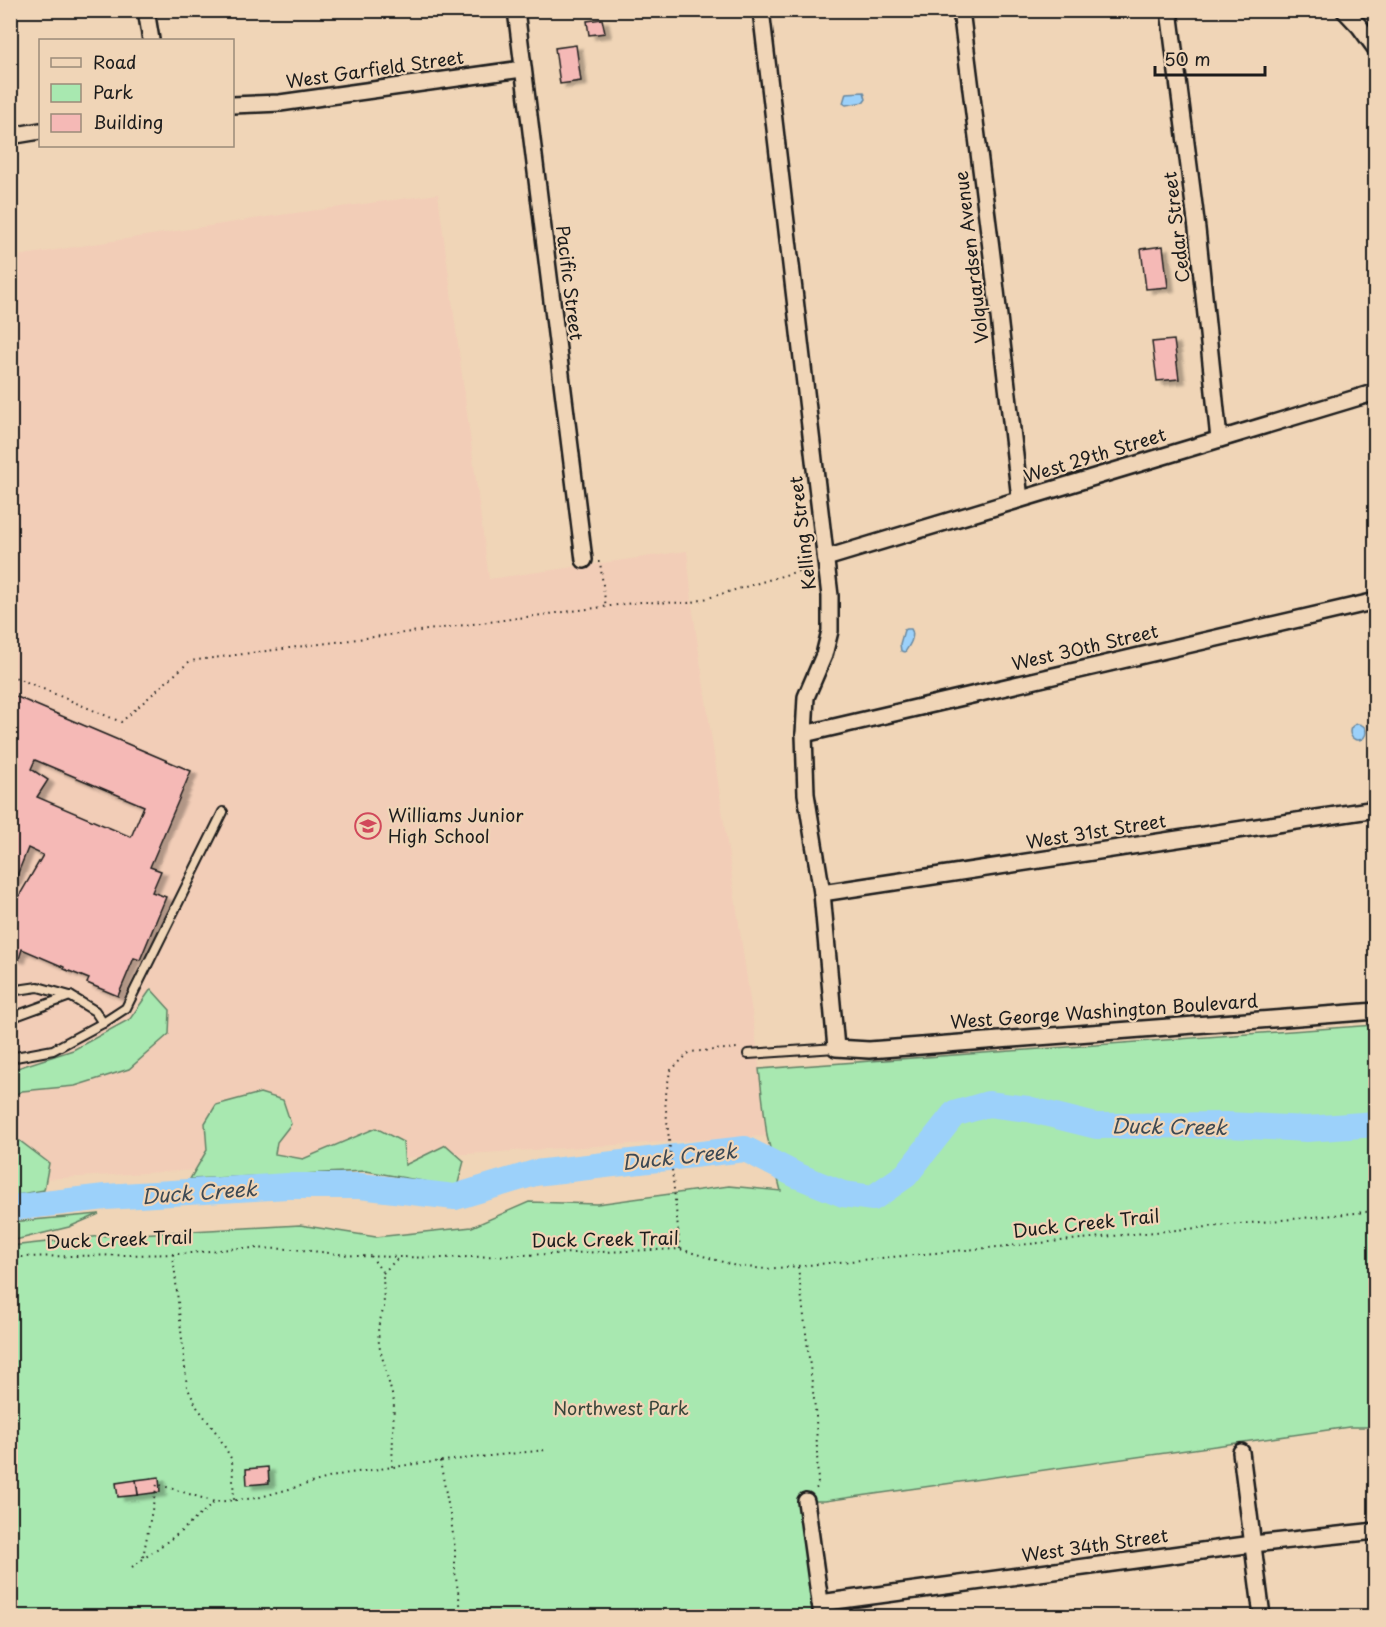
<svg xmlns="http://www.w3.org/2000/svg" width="1386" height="1627" viewBox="0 0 1386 1627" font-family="'Playpen Sans',sans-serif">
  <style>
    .built { fill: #f2cdb7 }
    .green { fill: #a8e8b0; stroke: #628266; stroke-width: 1.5 }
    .water { fill: #9cd1fa; stroke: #6989a1; stroke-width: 1.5 }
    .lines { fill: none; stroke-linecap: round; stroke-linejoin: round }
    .river { stroke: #9cd1fa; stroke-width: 26 }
    .building { fill: #f5b9b6; stroke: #1c1c1c; stroke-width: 1.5; fill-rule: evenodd; filter: url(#shadow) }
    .lane-casing { stroke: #1c1c1c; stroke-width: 12 }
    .street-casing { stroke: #1c1c1c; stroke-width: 20 }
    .path { stroke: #1c1c1c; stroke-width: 2; stroke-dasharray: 1.5 4.5; stroke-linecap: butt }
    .lane { stroke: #f0d5b7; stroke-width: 8 }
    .street { stroke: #f0d5b7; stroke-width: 15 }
    .labels { text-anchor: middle; stroke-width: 4.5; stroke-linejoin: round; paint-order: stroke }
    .street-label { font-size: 18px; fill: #1c1c1c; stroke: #f0d5b7 }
    .poi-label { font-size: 18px; fill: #1c1c1c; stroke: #f0d5b7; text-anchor: start }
    .park-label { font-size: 18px; fill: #38453a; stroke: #f0d5b7 }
    .water-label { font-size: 20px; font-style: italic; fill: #3c4954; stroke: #f0d5b7 }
  </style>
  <defs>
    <filter id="shadow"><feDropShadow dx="6" dy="4" stdDeviation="1.5" flood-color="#0004"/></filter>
  </defs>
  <rect width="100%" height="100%" fill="#f0d5b7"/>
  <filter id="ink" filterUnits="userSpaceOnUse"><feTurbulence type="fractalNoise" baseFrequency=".0167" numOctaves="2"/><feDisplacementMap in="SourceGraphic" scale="12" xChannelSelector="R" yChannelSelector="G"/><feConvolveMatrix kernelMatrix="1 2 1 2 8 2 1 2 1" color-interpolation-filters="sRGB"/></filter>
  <g filter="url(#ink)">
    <polygon class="built" points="438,194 489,579 687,551 693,612 756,1040 767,1136 11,1181 11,257 273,216"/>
    <g class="green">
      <polygon points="151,989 170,1010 169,1034 129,1069 75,1086 22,1091 11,1097 11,1070 73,1050 130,1019"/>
      <polygon points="1375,1025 1375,1427 1349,1427 825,1501 807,1501 822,1616 255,1616 254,1611 221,1616 11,1616 11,1246 102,1236 300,1225 376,1237 472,1227 529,1202 597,1204 729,1186 781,1191 767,1136 759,1069"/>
      <polygon points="260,1093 283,1100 291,1124 277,1142 275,1154 303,1159 376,1128 403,1142 405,1165 446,1145 464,1161 457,1187 366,1171 190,1179 207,1150 205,1123 216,1105"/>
      <polygon points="11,1140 20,1141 49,1163 44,1190 11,1196"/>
      <polygon points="99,1214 69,1227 11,1241 11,1222"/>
    </g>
    <g class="water">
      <polygon points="864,92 866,99 864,102 846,105 843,103 846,93"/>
      <path d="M 907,629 L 911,629 C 916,636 909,646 905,652 L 901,651 L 900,644 L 904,630 Z"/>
      <circle cx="1358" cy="732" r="8"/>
    </g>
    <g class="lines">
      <polyline class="river" points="10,1208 105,1197 287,1186 360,1186 455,1197 535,1173 745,1149 796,1175 843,1194 873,1198 906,1175 954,1114 988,1104 1028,1109 1096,1126 1227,1125 1307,1129 1376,1124"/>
    </g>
    <g class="building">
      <polygon points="602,19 605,33 589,35 587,21"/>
      <polygon points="576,45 581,81 560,84 555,48"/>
      <polygon points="1163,246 1168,287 1146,289 1141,249"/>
      <polygon points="1174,340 1179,379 1157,381 1152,342"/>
      <path d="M 10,694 L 191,771 L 150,867 L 161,871 L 152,892 L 166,897 L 140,960 L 134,958 L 118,996 L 87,983 L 89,979 L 64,969 L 64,967 L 22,949 L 19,959 L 10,956 L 10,896 L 18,898 L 43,855 L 28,848 L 14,883 L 12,882 L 10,885 L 10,763 L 15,752 L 10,749 ZM 35,760 L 144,806 L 131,837 L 37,797 L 48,780 L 31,769 Z"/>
      <polygon points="268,1467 269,1483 247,1485 246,1469"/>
      <polygon points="159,1477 160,1492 138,1495 136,1480"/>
      <polygon points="136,1480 138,1495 118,1497 116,1483"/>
    </g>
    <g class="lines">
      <g class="lane-casing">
        <g id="lane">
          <polyline points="10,991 38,987 70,996 95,1011 103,1023"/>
          <polyline points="10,1018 70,996"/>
          <polyline points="748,1054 836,1048"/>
          <polyline points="10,1058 53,1050 103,1023 126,1008 223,812"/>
        </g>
      </g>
      <g class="street-casing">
        <g id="street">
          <polyline points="146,10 151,40"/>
          <polyline points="516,10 584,560"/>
          <polyline points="761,10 830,596 830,631 824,655 806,697 804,734 806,794 822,893 836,1048 869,1050 1376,1011"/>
          <polyline points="961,10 992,256 1020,499"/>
          <polyline points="1169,10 1197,229 1219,439"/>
          <polyline points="1344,10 1360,27 1376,49"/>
          <polyline points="232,105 280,103 522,69"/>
          <polyline points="10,136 40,131"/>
          <polyline points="826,558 1376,392"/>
          <polyline points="804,734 1376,601"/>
          <polyline points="822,893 1376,809"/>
          <polyline points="1241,1452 1262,1616"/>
          <polyline points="806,1501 822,1616"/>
          <polyline points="820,1603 1253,1544 1376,1531"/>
        </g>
      </g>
      <g class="path">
        <polyline points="598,562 600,562 606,608"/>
        <polyline points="10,675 121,722 190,661 641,602 688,603 701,600 812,567"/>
        <polyline points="680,1249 665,1100 670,1071 690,1052 738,1048"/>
        <polyline points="173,1254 187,1387 197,1407 218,1435 232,1460 234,1500"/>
        <polyline points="371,1256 383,1273 384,1307 378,1327 379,1345 394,1402 392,1468"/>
        <polyline points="10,1259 19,1257 181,1254 239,1248 293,1249 357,1256 443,1258 680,1249 736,1266 766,1269 1376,1211"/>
        <polyline points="798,1267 816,1416 818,1486 815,1490"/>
        <polyline points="383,1273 398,1258"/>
        <polyline points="440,1461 451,1520 455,1549 455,1572 462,1616"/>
        <polyline points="143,1557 157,1484 215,1502"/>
        <polyline points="132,1567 179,1533 215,1502 257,1498 343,1474 415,1464 546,1450"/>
      </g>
      <use href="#lane" class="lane"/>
      <use href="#street" class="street"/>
    </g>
  </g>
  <defs>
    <g id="school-ring" transform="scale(1.35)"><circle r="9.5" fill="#f0d5b7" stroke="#d1495b" stroke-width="1.5"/><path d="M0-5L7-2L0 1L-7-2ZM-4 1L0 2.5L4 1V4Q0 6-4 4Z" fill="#d1495b"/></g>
  </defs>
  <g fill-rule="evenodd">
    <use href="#school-ring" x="368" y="826"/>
  </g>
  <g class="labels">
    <g class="street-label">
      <text transform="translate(375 70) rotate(-8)" y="6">West Garfield Street</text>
      <text transform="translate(1177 227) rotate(-97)" y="6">Cedar Street</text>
      <text transform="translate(972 257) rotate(-97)" y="6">Volquardsen Avenue</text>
      <text transform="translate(569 283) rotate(83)" y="6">Pacific Street</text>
      <text transform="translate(1095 456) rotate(-17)" y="6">West 29th Street</text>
      <text transform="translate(803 533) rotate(-97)" y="6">Kelling Street</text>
      <text transform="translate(1085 648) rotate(-13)" y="6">West 30th Street</text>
      <text transform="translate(1096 832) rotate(-9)" y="6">West 31st Street</text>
      <text transform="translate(1104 1012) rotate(-4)" y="6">West George Washington Boulevard</text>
      <text transform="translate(1086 1224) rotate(-6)" y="6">Duck Creek Trail</text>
      <text transform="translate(119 1240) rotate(-2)" y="6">Duck Creek Trail</text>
      <text transform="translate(605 1240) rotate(-1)" y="6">Duck Creek Trail</text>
      <text transform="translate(1095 1546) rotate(-8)" y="6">West 34th Street</text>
    </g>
    <g class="poi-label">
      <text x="388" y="822">Williams Junior<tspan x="388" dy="21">High School</tspan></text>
    </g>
    <g class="park-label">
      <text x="621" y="1415">Northwest Park</text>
    </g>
    <g class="water-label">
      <text transform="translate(1169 1127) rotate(1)" y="7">Duck Creek</text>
      <text transform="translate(679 1157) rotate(-6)" y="7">Duck Creek</text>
      <text transform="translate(199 1193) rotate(-4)" y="7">Duck Creek</text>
    </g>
  </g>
  <rect width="1386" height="1627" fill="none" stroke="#f0d5b7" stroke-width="36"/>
  <rect x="18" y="18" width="1350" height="1591" fill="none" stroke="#1c1c1c" stroke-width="2" filter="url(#ink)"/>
  <rect x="39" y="39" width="195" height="108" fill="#f0d5b7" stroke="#9b8b79" stroke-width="1.5"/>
  <rect x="51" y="58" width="30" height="9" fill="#f0d5b7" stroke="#9b8b79" stroke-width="1.5"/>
  <text x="93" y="69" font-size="18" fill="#1c1c1c">Road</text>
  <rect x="51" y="84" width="30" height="18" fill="#a8e8b0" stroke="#9b8b79" stroke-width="1.5"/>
  <text x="93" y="99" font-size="18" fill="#1c1c1c">Park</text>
  <rect x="51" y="114" width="30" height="18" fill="#f5b9b6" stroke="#9b8b79" stroke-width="1.5"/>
  <text x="93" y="129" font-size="18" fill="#1c1c1c">Building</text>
  <path d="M1155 66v9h110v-9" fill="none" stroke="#1c1c1c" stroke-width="3"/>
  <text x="1164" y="66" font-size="18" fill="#1c1c1c" stroke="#f0d5b7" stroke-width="4.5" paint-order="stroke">50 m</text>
</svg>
